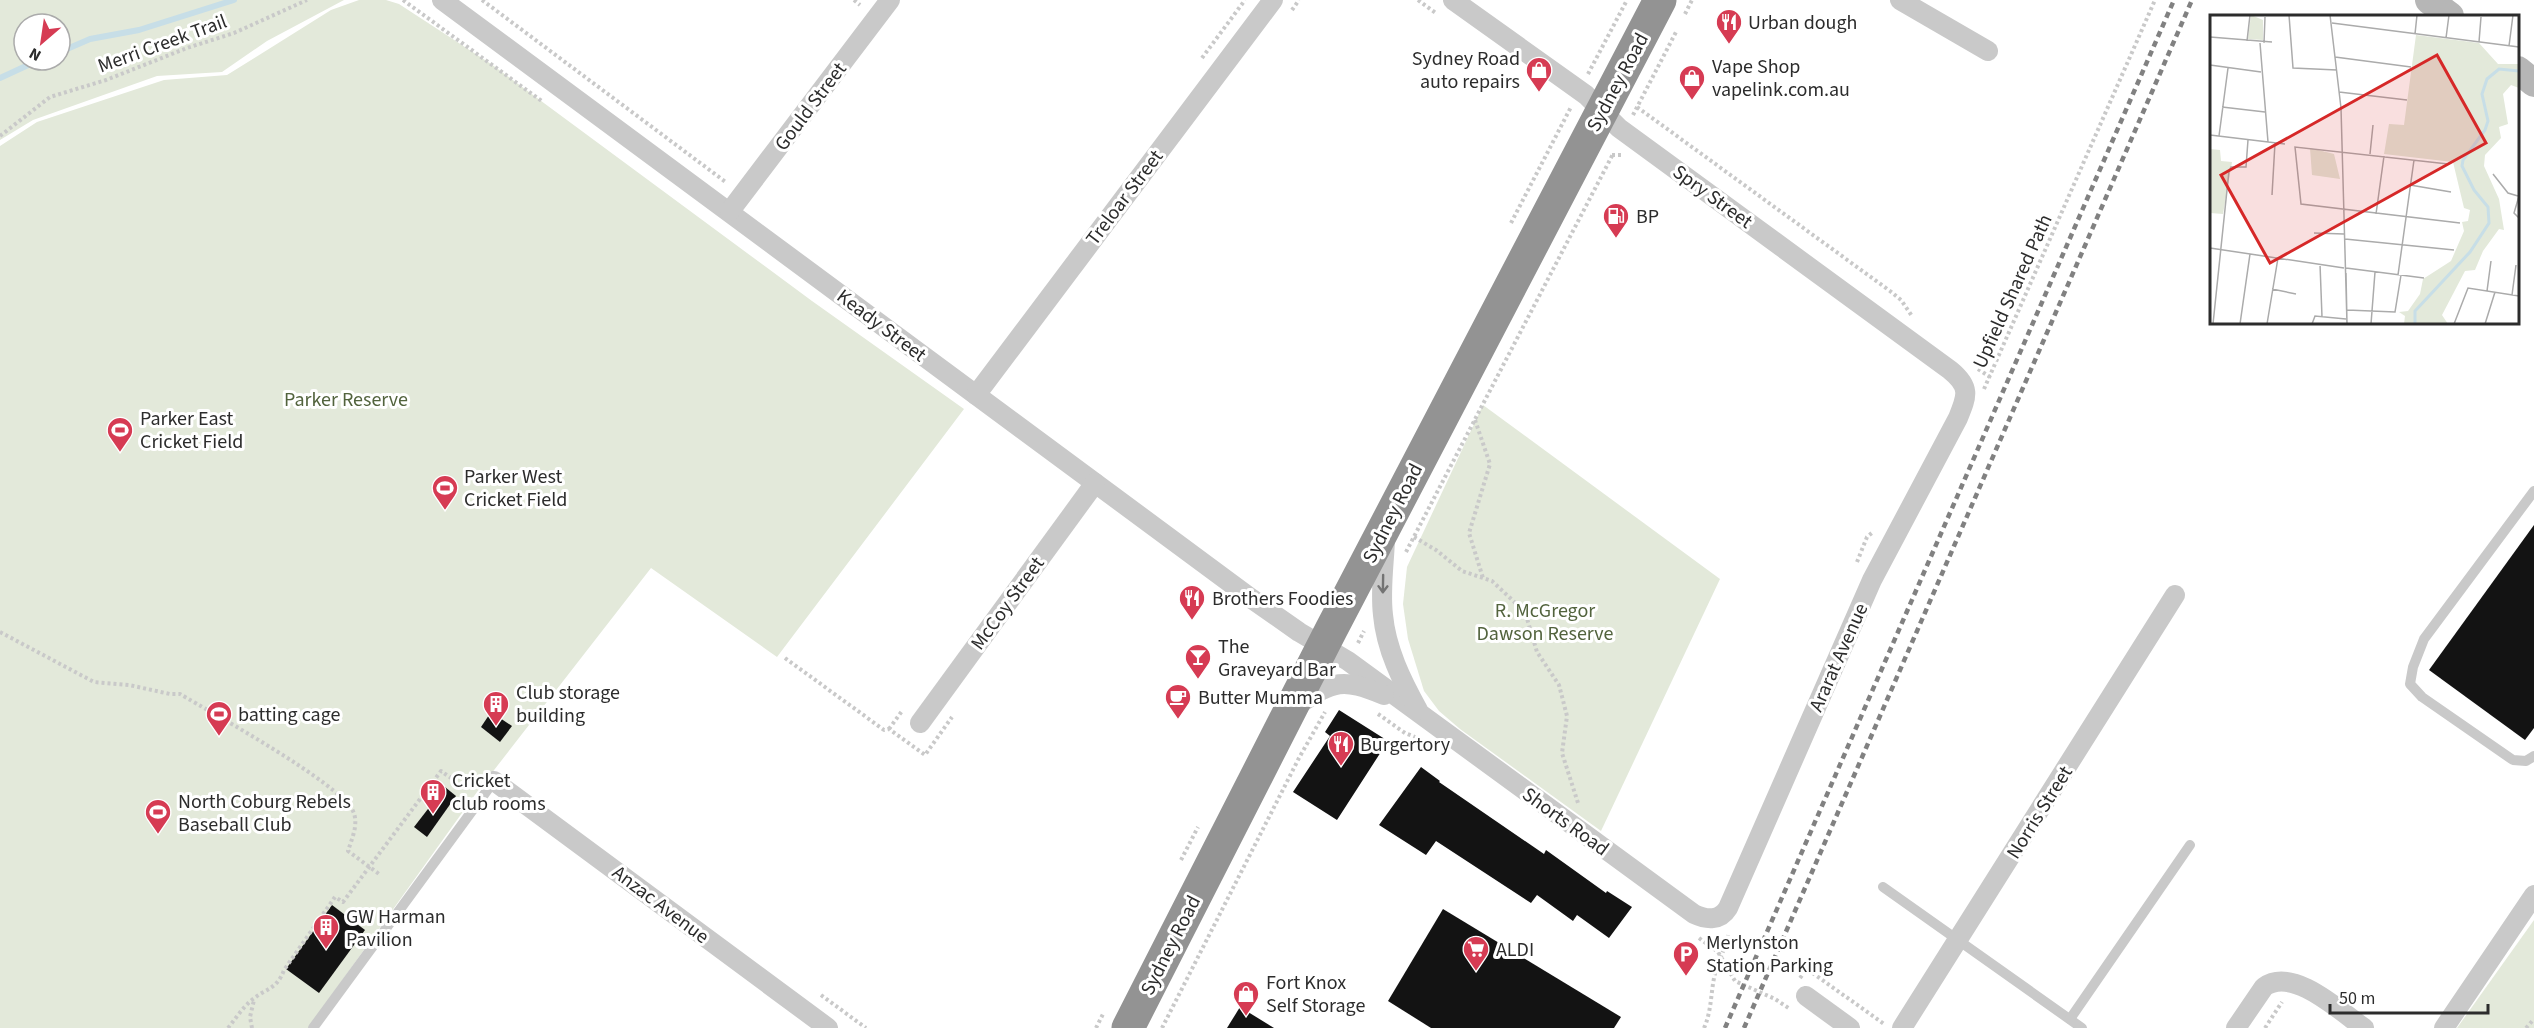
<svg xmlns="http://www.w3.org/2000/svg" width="2534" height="1028" viewBox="0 0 2534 1028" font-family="'Source Sans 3',sans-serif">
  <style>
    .green { fill: #e3e9da; fill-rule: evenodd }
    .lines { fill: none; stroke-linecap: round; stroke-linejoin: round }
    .stream { stroke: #c7dee7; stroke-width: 6 }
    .building { fill: #131313 }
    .path { stroke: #c9c9c9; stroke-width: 4; stroke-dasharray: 3 3; stroke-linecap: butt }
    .lane { stroke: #c9c9c9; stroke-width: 10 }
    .street { stroke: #c9c9c9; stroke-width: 20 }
    .secondary { stroke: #b6b6b6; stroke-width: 28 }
    .highway { stroke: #939393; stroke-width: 33 }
    .rail { stroke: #818181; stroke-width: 4.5; stroke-dasharray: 6 4.5; stroke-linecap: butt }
    .oneway { stroke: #737373 }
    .labels { text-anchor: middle; stroke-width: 6; stroke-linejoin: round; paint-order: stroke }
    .poi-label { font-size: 20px; fill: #2c2c2c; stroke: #fff; text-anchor: start }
    .street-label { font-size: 20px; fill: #2c2c2c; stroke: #fff }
    .park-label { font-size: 20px; fill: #52633d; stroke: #fff }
    .inset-river { fill: none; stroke: #c7dee7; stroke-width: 3 }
    .inset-road { fill: none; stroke: #ababab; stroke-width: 1.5 }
    .view { fill: #d62828; fill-opacity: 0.15; stroke: #d62828; stroke-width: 3 }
    .inset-edge { fill: none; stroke: #2c2c2c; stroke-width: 3 }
  </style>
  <rect width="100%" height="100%" fill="#fff"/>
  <g class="green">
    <path d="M 0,0 L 344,0 L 267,41 L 222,72 L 157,76 L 33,120 L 0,140 ZM 24,24 L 60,24 L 60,60 L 24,60 Z"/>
    <polygon points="359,0 386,0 399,4 491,64 812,301 964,409 777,657 651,568 477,792 308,1028 0,1028 0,146 37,122 164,80 227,75 331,10"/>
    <polygon points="1483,405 1720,579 1601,831 1460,729 1439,711 1424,691 1408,639 1403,604 1407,567"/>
    <polygon points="2534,920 2534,1028 2457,1028"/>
  </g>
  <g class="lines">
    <g class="stream">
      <polyline points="60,52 90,39 139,30 234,0"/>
      <polyline points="0,78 39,60"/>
    </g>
  </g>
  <g class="building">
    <polygon points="2534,525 2534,728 2525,740 2429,670"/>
    <polygon points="1339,710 1388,741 1337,820 1293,792 1330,736 1325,732"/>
    <polygon points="491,712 512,726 500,742 481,727"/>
    <polygon points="1421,767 1440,781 1439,782 1544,854 1546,850 1606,893 1607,891 1632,907 1609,938 1577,915 1573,921 1537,895 1531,903 1436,841 1426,855 1379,825"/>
    <polygon points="445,787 456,796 427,837 414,827"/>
    <polygon points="332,905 365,930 319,993 286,969"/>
    <polygon points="1443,909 1621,1017 1614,1028 1431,1028 1388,1001"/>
    <polygon points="1240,1007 1274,1028 1227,1028"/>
  </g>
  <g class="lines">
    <g class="path">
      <polyline points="403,0 543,102"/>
      <polyline points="482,0 727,183"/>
      <polyline points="854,0 860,5"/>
      <polyline points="1418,0 1437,14"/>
      <polyline points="1292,10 1299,0"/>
      <polyline points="1685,14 1692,0"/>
      <polyline points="1202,58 1245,0"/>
      <polyline points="1588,74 1627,0"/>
      <polyline points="1637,107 1890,291 1901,300 1912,316"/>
      <polyline points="1633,115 1676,32"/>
      <polyline points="0,136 50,97 106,80 187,48 234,33 307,0"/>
      <polyline points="1612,155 1621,155"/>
      <polyline points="1511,223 1571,107"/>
      <polyline points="1978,369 1990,377"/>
      <polyline points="1984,389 2155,0"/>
      <polyline points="1475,420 1490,464 1469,533 1483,578"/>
      <polyline points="1414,537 1436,550 1462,571 1492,581 1525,612 1537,652 1559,685 1567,716 1562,753 1578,803"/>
      <polyline points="1406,552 1613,154"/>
      <polyline points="1857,562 1867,537 1873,532"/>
      <path d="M 0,632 L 94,682 L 129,685 L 170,694 L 180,694 C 214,714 339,783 353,811 C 359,824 352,838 348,851 L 379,874"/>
      <polyline points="1358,643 1364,631"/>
      <polyline points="785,658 884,730 889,729 925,755 952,717"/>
      <polyline points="1378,714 1405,733 1415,737"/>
      <polyline points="889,729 902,711"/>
      <polyline points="427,790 437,797"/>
      <polyline points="1181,860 1198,827"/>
      <polyline points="1699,938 1718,952 1735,981 1775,999 1790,1009"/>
      <polyline points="1800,978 1807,969 1884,1024"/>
      <polyline points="821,995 866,1028"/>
      <path d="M 228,1028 C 236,1018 243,1007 253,999 C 267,988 277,989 284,970 L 335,897 L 343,902 L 441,771 L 468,790"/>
      <polyline points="252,1028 250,1017 254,1000"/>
      <polyline points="1096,1028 1103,1014"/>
      <polyline points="1162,1028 1299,758 1325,712"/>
      <path d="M 1704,1028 C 1713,1008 1710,987 1717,967 C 1721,955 1726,947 1728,935"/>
      <polyline points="2265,1028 2282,1002"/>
      <polyline points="2526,1028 2534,1019"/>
    </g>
    <g class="lane">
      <polyline points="2534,491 2424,639 2413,667 2410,684 2422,697 2513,760 2526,761 2534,756"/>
      <polyline points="1883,887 2082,1028"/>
      <polyline points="2070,1019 2190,845"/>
      <polyline points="313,1028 494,781"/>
    </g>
    <g class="street">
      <path d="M 442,0 L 1252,599 L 1299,632 L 1348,661 L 1694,914 C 1707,920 1720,921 1728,908 L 1872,580 L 1958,418 C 1967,396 1971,387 1950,370 L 1619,128 L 1586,95 L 1453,0"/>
      <polyline points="1900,0 1988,51"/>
      <polyline points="730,211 890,0"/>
      <polyline points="976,395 1273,0"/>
      <path d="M 1385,540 C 1384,565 1380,590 1383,615 C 1386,649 1402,681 1418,710"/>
      <path d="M 1298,705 C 1335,680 1342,678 1384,695"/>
      <polyline points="920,723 1095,483"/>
      <polyline points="494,781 828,1028"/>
      <polyline points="1806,996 1850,1028"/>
      <polyline points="1902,1028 2175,595"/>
      <path d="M 2236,1028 L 2264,987 C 2293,966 2340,1011 2364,1028"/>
      <polyline points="2444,1028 2534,895"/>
    </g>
    <g class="secondary">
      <polyline points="2429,0 2450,16"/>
      <polyline points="2518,70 2534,83"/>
    </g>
    <polyline class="highway" points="1128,1028 1331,630 1660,0"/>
    <g class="rail">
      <polyline points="1725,1028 2174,0"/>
      <polyline points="1744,1028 2192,0"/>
    </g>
  </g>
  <defs><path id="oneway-shaft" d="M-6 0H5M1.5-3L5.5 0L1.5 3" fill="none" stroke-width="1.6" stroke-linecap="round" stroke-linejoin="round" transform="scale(1.5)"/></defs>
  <use class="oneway" href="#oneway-shaft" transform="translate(1383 584) rotate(91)"/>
  <defs>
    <g id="restaurant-pin" transform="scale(1.35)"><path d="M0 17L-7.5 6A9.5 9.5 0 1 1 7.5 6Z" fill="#d63b53" stroke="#fff"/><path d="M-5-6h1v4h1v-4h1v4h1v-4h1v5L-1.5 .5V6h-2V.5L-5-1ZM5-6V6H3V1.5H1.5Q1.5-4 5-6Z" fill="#fff"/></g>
    <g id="shop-pin" transform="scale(1.35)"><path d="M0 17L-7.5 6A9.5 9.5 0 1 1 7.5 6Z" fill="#d63b53" stroke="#fff"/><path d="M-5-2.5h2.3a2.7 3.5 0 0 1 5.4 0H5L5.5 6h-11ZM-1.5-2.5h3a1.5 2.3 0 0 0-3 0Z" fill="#fff"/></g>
    <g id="fuel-pin" transform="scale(1.35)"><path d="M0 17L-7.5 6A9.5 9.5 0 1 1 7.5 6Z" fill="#d63b53" stroke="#fff"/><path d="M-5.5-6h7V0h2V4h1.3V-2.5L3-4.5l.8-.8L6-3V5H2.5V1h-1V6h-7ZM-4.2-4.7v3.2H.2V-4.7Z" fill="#fff"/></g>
    <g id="stadium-pin" transform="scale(1.35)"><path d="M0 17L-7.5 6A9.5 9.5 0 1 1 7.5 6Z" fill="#d63b53" stroke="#fff"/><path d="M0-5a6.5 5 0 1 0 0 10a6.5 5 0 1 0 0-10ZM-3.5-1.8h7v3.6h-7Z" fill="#fff"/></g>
    <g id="bar-pin" transform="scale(1.35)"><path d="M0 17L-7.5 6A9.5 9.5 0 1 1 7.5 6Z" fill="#d63b53" stroke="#fff"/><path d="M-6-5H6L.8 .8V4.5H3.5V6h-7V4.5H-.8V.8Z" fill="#fff"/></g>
    <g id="cafe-pin" transform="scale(1.35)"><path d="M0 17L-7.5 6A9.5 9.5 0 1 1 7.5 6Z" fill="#d63b53" stroke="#fff"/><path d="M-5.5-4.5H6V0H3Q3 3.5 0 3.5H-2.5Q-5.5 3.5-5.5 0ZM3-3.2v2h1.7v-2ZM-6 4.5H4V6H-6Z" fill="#fff"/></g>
    <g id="building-pin" transform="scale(1.35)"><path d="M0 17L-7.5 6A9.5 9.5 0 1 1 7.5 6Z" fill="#d63b53" stroke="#fff"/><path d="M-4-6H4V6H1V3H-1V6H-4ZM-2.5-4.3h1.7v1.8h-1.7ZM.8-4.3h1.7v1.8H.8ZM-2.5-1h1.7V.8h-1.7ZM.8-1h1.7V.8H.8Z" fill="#fff"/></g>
    <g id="supermarket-pin" transform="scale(1.35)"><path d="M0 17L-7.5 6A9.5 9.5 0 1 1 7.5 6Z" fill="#d63b53" stroke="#fff"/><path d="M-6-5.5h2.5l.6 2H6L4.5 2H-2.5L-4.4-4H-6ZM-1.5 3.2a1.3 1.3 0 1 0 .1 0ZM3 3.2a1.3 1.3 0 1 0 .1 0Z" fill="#fff"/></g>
    <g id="parking-pin" transform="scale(1.35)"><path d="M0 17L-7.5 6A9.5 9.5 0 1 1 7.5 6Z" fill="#d63b53" stroke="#fff"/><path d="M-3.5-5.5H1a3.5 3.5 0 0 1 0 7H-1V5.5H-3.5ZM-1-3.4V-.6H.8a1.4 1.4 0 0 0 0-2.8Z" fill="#fff"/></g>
  </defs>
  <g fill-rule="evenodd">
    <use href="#restaurant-pin" x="1729" y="22"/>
    <use href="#shop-pin" x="1539" y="70"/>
    <use href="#shop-pin" x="1692" y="78"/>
    <use href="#fuel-pin" x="1616" y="216"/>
    <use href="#stadium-pin" x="120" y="430"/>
    <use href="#stadium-pin" x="445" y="488"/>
    <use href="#restaurant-pin" x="1192" y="598"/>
    <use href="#bar-pin" x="1198" y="657"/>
    <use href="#cafe-pin" x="1178" y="697"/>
    <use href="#building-pin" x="496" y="704"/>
    <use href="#stadium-pin" x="219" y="714"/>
    <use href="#restaurant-pin" x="1341" y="744"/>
    <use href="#building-pin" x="433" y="792"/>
    <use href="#stadium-pin" x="158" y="812"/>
    <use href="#building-pin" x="326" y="927"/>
    <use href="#supermarket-pin" x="1476" y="949"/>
    <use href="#parking-pin" x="1686" y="954"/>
    <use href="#shop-pin" x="1246" y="994"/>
  </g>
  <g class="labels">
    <g class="poi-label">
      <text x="1748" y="29">Urban dough</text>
      <text x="1520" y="65" text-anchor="end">Sydney Road<tspan x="1520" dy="23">auto repairs</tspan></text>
      <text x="1712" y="73">Vape Shop<tspan x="1712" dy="23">vapelink.com.au</tspan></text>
      <text x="1636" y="223">BP</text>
      <text x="140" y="425">Parker East<tspan x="140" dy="23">Cricket Field</tspan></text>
      <text x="464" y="483">Parker West<tspan x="464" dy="23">Cricket Field</tspan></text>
      <text x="1212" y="605">Brothers Foodies</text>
      <text x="1218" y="653">The<tspan x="1218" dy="23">Graveyard Bar</tspan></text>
      <text x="516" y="699">Club storage<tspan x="516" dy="23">building</tspan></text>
      <text x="1198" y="704">Butter Mumma</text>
      <text x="238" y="721">batting cage</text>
      <text x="1360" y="751">Burgertory</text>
      <text x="452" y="787">Cricket<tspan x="452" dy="23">club rooms</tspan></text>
      <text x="178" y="808">North Coburg Rebels<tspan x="178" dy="23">Baseball Club</tspan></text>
      <text x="346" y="923">GW Harman<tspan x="346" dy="23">Pavilion</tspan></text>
      <text x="1706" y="949">Merlynston<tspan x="1706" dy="23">Station Parking</tspan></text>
      <text x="1496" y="956">ALDI</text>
      <text x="1266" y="989">Fort Knox<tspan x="1266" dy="23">Self Storage</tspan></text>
    </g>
    <g class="street-label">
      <text transform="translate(162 43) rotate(-20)" y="7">Merri Creek Trail</text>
      <text transform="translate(1617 82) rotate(-62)" y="7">Sydney Road</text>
      <text transform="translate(810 106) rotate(-53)" y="7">Gould Street</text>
      <text transform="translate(1713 196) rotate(36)" y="7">Spry Street</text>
      <text transform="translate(1124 197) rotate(-53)" y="7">Treloar Street</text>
      <text transform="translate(2012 291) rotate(-66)" y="7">Upfield Shared Path</text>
      <text transform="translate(882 325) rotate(37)" y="7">Keady Street</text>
      <text transform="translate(1392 513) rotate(-63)" y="7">Sydney Road</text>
      <text transform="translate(1007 603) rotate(-54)" y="7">McCoy Street</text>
      <text transform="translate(1838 657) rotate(-66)" y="7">Ararat Avenue</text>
      <text transform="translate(2039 812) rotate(-58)" y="7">Norris Street</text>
      <text transform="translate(1566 821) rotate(36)" y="7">Shorts Road</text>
      <text transform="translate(661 904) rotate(37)" y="7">Anzac Avenue</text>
      <text transform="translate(1170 945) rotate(-63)" y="7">Sydney Road</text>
    </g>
    <g class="park-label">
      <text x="346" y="406">Parker Reserve</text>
      <text x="1545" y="617">R. McGregor<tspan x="1545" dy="23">Dawson Reserve</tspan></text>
    </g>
  </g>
  <g transform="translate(2210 15)">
    <rect width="309" height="309" fill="#fff"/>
    <path d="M 41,0 L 53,5 L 53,25 L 38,24 ZM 206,20 L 269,28 L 288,49 L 309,49 L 309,73 L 301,70 L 293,79 L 298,109 L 289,112 L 291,123 L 275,140 L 274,151 L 289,184 L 294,215 L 289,214 L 273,236 L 265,255 L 255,256 L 232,300 L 238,309 L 194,309 L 195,301 L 189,297 L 198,296 L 210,279 L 213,264 L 241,246 L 254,216 L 252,207 L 258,206 L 260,195 L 254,193 L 243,147 L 174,139 L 179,109 L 194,110 ZM 100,133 L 124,139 L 130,164 L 102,160 ZM 0,134 L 10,135 L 11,146 L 22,147 L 13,199 L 0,198 Z" fill="#e3e9da"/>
    <path class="inset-river" d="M 205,309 L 205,296 L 260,237 L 279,208 L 278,192 L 264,175 L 252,151 L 253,145 L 275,115 L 278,106 L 272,79 L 277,64 L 289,54 L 309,56"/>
    <path class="inset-road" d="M 79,0 L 83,53 L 127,55M 120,0 L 131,93 L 137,309M 122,8 L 309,32M 205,19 L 207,0M 0,22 L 62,27M 236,23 L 239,0M 37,26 L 40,0M 269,27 L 271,2M 50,28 L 58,127M 54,28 L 55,2M 299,31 L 303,0M 125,42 L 201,52M 0,50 L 51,57M 129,77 L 197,85M 12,92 L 55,97M 0,120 L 75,129M 9,121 L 18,53M 160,139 L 163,110M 238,149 L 85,132 L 91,189 L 250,208M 283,159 L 298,178 L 308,181M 200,170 L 241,177M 62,180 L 65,128M 309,181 L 304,198 L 309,203M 166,199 L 174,141M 104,218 L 134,219M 135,224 L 244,235M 0,233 L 134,253M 110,249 L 112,302M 136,253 L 214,263M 136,258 L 137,309M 188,260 L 204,145M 62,274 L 86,279M 277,276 L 281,246M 302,280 L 306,250M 137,295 L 185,297 L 191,260M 3,309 L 19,156 L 21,152 L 36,152 L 38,125M 30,309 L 40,239M 57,309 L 68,243M 102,309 L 105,301 L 136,304M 161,309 L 165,257M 244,309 L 258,273 L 309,281M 275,309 L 285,277"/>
    <path class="view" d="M 227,40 L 276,128 L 60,248 L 11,160 Z"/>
    <rect width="309" height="309" class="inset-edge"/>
  </g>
  <g transform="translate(42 42) rotate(209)"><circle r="28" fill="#ffffff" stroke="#ababab" stroke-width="1.5"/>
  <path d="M0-4.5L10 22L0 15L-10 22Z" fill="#d63b53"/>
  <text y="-9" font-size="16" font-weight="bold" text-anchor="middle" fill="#2c2c2c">N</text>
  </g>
  <path d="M2330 1004v9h158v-9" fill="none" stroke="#2c2c2c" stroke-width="3"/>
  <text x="2339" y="1004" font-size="18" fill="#2c2c2c" stroke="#ffffff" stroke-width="4.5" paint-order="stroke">50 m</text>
</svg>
